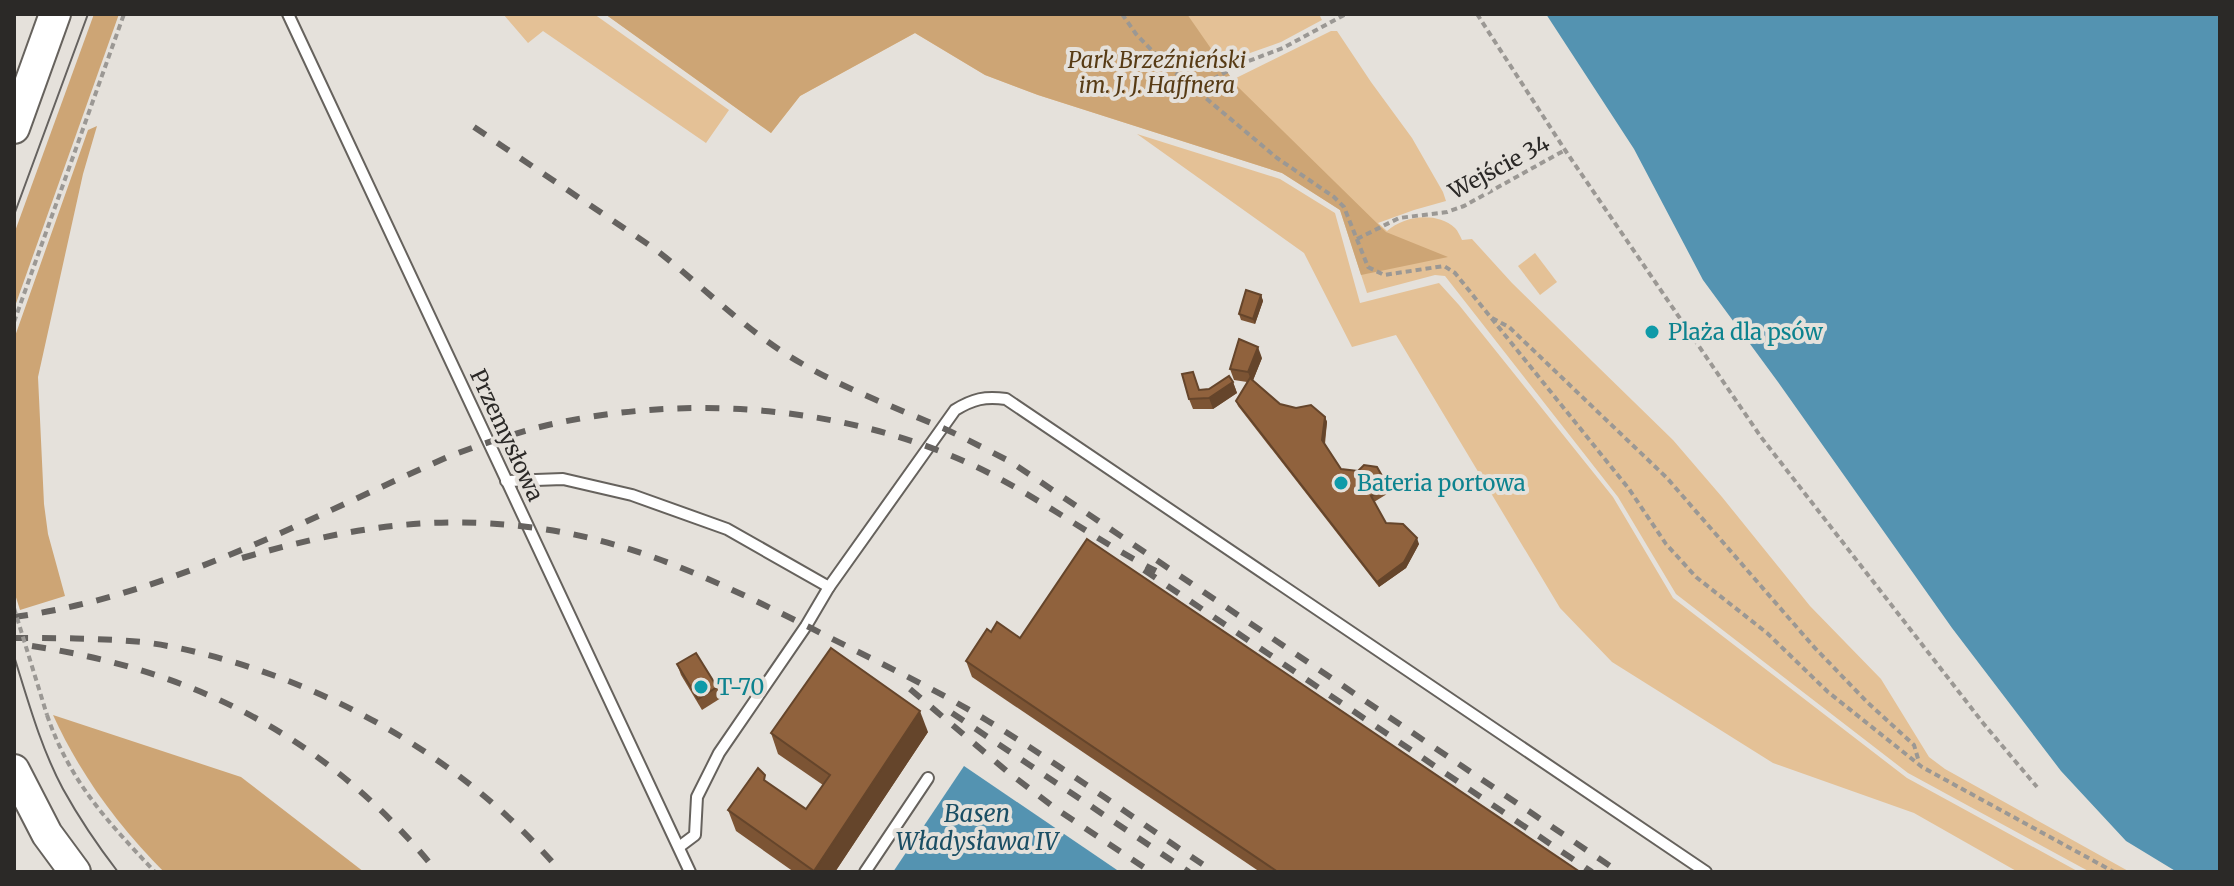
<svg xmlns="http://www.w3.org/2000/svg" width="2234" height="886" viewBox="0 0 2234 886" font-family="Merriweather,serif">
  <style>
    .green { fill: #e4c196 }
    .forest { fill: #cda575 }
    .water { fill: #5493b1 }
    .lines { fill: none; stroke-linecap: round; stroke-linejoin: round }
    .lane-casing { stroke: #66625d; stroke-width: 14 }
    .secondary-casing { stroke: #66625d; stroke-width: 34 }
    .path { stroke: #9b9894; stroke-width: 4; stroke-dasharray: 6 4; stroke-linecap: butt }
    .lane { stroke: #fff; stroke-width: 10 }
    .secondary { stroke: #fff; stroke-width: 30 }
    .tram { stroke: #65625f; stroke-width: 2 }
    .rail { stroke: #65625f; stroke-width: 6; stroke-dasharray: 14 14; stroke-linecap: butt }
    .path-bridge { stroke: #9b9894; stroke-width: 4; stroke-dasharray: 6 4; stroke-linecap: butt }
    .wall { fill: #7c5434 }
    .shaded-wall { fill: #65452b }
    .building { fill: #90623d; stroke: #65452b; stroke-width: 2 }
    .culture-dot { fill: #0f9aa8; stroke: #e5e1db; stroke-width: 3 }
    .labels { text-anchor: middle; stroke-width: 8; stroke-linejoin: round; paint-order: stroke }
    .park-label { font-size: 22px; font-style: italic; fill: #573b15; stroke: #e5e1db }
    .street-label { font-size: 22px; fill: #2b2927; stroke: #e5e1db }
    .culture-label { font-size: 22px; fill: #0d838f; stroke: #e5e1db; text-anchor: start }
    .water-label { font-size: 24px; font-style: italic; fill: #1a4e64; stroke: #e5e1db }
  </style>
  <rect width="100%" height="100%" fill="#e5e1db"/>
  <g class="green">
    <polygon points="503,14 594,14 729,110 706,143 543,31 528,43"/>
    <path d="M 605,14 L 1319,14 L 1322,20 L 1281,42 L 1233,59 L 1222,67 L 1232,80 L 1331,31 L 1337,31 L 1371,82 L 1412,138 L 1443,192 L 1446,201 L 1414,210 L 1378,223 L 1387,231 C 1404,216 1436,211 1455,228 C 1458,231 1460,236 1462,240 L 1472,239 L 1512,283 L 1673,440 L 1722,497 L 1810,606 L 1881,679 L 1929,757 L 1945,769 L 2130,872 L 2090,872 L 1908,773 L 1676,594 L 1618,497 L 1445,276 L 1435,275 L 1367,293 L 1340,210 L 1282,173 L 1038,95 L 985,75 L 915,33 L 800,96 L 771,133 Z"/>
    <polygon points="1137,134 1280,179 1335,213 1360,303 1439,283 1459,305 1613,497 1673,598 1907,778 2079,872 2018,872 1914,813 1773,763 1612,662 1560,608 1396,335 1352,347 1304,253"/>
    <polygon points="1535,253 1557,282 1540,295 1518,266"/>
  </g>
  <g class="forest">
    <polygon points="94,14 119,14 14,309 14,234"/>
    <polygon points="605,14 1187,14 1237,86 1386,232 1448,257 1361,275 1340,210 1282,173 1038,95 985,75 915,33 800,96 771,133"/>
    <polygon points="97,126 83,174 38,377 44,504 48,534 65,596 20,610 14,591 14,339 88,130"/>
    <path d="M 53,715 L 241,777 L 364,872 L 164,872 C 118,826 80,774 53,715 Z"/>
  </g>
  <g class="water">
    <polygon points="1546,14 2220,14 2220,872 2177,872 2126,841 2061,771 1952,628 1778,382 1703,280 1634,149"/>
    <polygon points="964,766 1120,872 893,872"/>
  </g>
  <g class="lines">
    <g class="lane-casing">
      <g id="lane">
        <polyline points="288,14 690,872"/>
        <path d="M 506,481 L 563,479 L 632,495 L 727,529 L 829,587 L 955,410 C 973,399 985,396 1006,399 L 1706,872"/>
        <polyline points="679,847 695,835 697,797 719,753 806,626 829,587"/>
        <polyline points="865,872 928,778"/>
      </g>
    </g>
    <g class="secondary-casing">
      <g id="secondary">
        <polyline points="14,128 55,14"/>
        <polyline points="14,770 47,834 75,872"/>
      </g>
    </g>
    <g class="path">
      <polyline points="1122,14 1136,34 1164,63 1277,158 1334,197 1344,207 1368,267 1384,275 1444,266 1455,273 1629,489 1666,544 1696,577 1767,633 1828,692 1922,767 2114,872"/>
      <polyline points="1477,14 1565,150 1761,437 1983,723 2037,787"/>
      <polyline points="1196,89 1238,65 1283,48 1346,14"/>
      <polyline points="1357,239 1399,218 1447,212 1464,206 1565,150"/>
      <polyline points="1492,318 1509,327 1667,478 1814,647 1867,702 1914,745 1919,762"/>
      <polyline points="14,322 124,14"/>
      <path d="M 47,715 C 70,782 107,821 155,872"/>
    </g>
    <use href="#lane" class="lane"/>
    <use href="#secondary" class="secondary"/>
    <g class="tram">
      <polyline points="14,215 88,14"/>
      <path d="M 14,656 C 28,701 41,748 63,789 C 79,818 98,846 118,872"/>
    </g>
    <g class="rail">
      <path d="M 474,127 L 655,249 C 700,284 740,325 789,356 C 839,387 892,406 945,429 C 967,439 989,451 1011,462 L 1619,872"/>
      <path d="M 242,558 C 340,530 425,514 528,527 C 632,539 718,582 811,628 C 869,658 932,687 988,721 C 1065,768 1139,822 1214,872"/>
      <polyline points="1144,570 1592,872"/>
      <path d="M 14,617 C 169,596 308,518 450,456 C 482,444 515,433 548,425 C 685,394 838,405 966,462 C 1033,492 1091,538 1156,571"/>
      <path d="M 14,638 C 57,638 99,638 142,642 C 189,648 234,661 278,677 C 387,718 485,783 561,872"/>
      <path d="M 32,646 C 198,671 331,740 437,872"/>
      <polyline points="910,689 1009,773 1055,808 1151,872"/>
      <polyline points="952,713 1189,872"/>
    </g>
    <polyline class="path-bridge" points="14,608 47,715"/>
  </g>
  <g class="wall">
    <polygon points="1261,295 1263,301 1255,324 1241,320 1239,314"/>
    <polygon points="1262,358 1253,380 1280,404 1325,417 1327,422 1325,444 1341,469 1386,483 1388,489 1387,494 1374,502 1386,523 1419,544 1406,568 1379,587 1238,406 1236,401 1247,382 1234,380 1230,369"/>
    <polygon points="1233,382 1237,393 1213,409 1193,409 1189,399"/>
    <polygon points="991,632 1020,638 1580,872 1260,872 972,677 966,661"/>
    <polygon points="677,664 717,687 721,698 702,710 681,675"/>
    <polygon points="928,732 835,872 794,872 736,831 728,810 806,809 823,785 778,754 771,733"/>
  </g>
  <g class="shaded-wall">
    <polygon points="1261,295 1263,301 1255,324 1253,319"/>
    <polygon points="1258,347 1262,358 1252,383 1248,372"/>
    <polygon points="1233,382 1237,393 1213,409 1209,398"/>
    <polygon points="1325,417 1327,422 1324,446 1322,440"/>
    <polygon points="1417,538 1419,544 1406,568 1379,587 1377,582"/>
    <polygon points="920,711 928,732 835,872 815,872 814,871"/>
  </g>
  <g class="building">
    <polygon points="1246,290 1261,295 1253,319 1239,314"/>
    <polygon points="1239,339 1258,347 1248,372 1230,369"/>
    <polygon points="1193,372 1199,390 1209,389 1229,376 1233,382 1209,398 1189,399 1182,374"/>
    <polygon points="1250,378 1280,404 1296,408 1311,405 1325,417 1322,440 1341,469 1358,471 1364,465 1377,467 1386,483 1385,489 1371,496 1386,523 1403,524 1417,538 1404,562 1377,582 1236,401"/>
    <polygon points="1087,539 1580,872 1278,872 966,661 987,629 991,632 997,622 1020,638"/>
    <polygon points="831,648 920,711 814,871 728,810 758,768 765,775 764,780 806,809 830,775 771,733"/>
    <polygon points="696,653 717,687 698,699 677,664"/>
  </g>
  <g class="culture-dot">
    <circle cx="1652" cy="332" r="8"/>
    <circle cx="1341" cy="483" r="8"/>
    <circle cx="701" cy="687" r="8"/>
  </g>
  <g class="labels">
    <g class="park-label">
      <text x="1157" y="68">Park Brzeźnieński<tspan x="1157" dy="25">im. J. J. Haffnera</tspan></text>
    </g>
    <g class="street-label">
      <text transform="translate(1499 167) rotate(-28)" y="8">Wejście 34</text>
      <text transform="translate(507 435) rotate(65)" y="8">Przemysłowa</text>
    </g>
    <g class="culture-label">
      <text x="1668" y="340">Plaża dla psów</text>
      <text x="1357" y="491">Bateria portowa</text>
      <text x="717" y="695">T-70</text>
    </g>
    <g class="water-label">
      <text x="977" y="822">Basen<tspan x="977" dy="28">Władysława IV</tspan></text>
    </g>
  </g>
  <rect width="2234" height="886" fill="none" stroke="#2b2927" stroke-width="32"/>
</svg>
